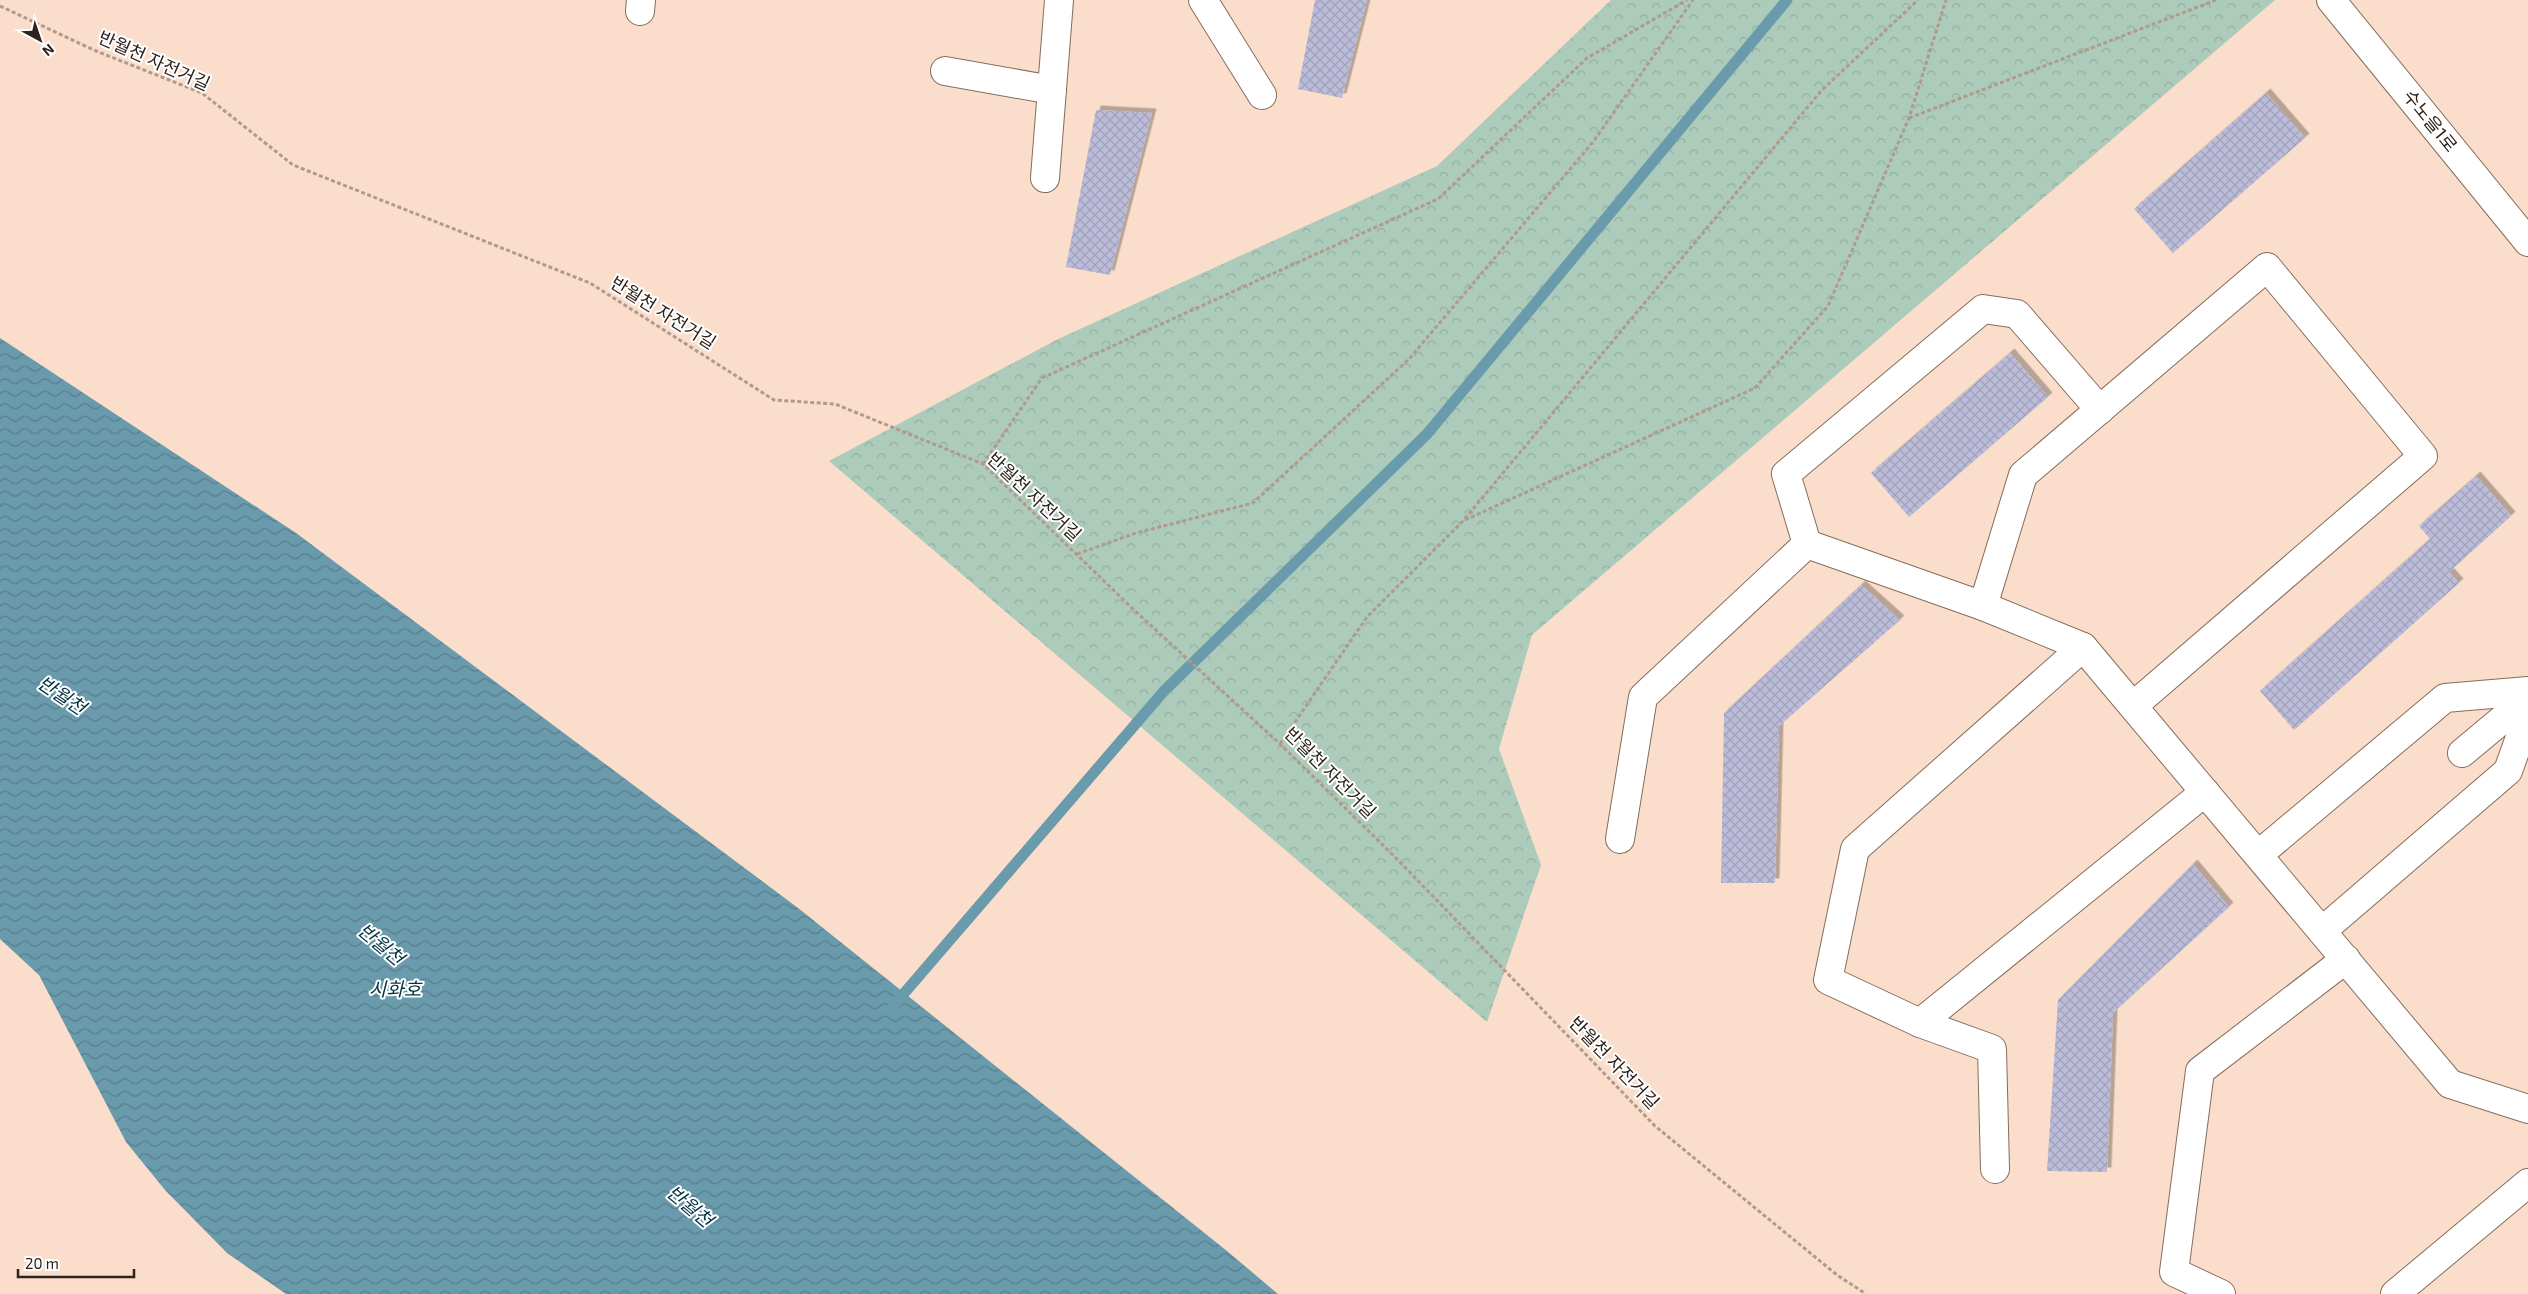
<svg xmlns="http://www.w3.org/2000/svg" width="2528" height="1294" viewBox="0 0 2528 1294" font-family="'Exo 2','Noto Sans KR',sans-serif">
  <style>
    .park { fill: url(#park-crowns) }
    .water { fill: url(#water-waves) }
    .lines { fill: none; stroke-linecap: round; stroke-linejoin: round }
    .stream { stroke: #6a9bad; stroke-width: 11 }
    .building { fill: url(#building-cross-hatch); filter: url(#shadow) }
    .minor-casing { stroke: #866d5c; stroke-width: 30 }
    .path { stroke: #b09a8c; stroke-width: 3; stroke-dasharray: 4 2.5; stroke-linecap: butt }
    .minor { stroke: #fff; stroke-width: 28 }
    .labels { text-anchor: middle; stroke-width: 4; stroke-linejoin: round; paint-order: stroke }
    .street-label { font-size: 18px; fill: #2d231c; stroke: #fff }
    .water-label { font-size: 19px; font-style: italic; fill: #033240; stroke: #fff }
  </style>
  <defs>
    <pattern id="park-crowns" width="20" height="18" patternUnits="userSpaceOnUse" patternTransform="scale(1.25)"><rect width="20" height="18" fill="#accbba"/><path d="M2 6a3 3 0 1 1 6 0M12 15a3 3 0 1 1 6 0" fill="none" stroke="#94ae9f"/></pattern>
    <pattern id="water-waves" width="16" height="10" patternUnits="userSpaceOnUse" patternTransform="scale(1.25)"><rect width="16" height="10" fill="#6a9bad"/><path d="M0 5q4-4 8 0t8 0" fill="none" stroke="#587e8c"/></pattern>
    <pattern id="building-cross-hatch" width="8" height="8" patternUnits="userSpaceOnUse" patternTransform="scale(1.25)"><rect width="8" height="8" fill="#bbbcd9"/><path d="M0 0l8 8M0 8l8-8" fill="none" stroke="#a1a1ba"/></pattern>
    <filter id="shadow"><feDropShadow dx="4.5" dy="-4.5" stdDeviation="0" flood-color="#0004"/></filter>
  </defs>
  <rect width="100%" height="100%" fill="#fadecb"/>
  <polygon class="park" points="1611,0 2275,0 1532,635 1499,749 1541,865 1487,1022 829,461 1058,339 1437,166"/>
  <polygon class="water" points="0,338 296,533 798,908 1227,1251 1278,1294 286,1294 227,1253 165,1190 126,1142 39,975 0,939"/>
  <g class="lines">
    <polyline class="stream" points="894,1005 1164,691 1427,434 1787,0"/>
  </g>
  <g class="building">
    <polygon points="1315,0 1367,0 1342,98 1298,89"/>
    <polygon points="2266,93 2305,138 2173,253 2134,209"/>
    <polygon points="1096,110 1152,113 1110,275 1066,267"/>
    <polygon points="2010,353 2048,397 1909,517 1871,473"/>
    <polygon points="2476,476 2511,516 2449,572 2459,583 2294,730 2260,691 2430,539 2419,526"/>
    <polygon points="1861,585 1900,620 1779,726 1775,883 1721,883 1724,713"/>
    <polygon points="2193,864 2229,907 2113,1013 2107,1172 2047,1171 2058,1000"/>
  </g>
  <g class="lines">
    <g class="minor-casing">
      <g id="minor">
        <polyline points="1203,0 1262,95"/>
        <polyline points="2331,0 2528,242"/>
        <polyline points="640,11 641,0"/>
        <polyline points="945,71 1052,90"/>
        <polyline points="1045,178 1059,0"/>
        <polyline points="1807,544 1983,606 2083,647 2450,1084 2528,1109"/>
        <polyline points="1807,544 1786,474 1983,309 2017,314 2100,410"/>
        <polyline points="1983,606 2023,475 2267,267 2423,456 2133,706"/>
        <polyline points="2462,753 2528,698"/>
        <polyline points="1620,839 1643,697 1807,544"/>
        <polyline points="2258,855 2445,698 2528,691"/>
        <polyline points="2322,931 2508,771 2528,715"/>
        <polyline points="1920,1023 2205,792"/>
        <polyline points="1995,1169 1992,1049 1920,1023 1828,980 1855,849 2083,647"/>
        <polyline points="2221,1294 2174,1272 2200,1071 2346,959"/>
        <polyline points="2395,1294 2528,1183"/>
      </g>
    </g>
    <g class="path">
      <polyline points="0,6 96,51 202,93 293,165 590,283 774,400 835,404 983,464 1133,609 1280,744 1395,857 1655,1126 1837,1275 1866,1294"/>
      <polyline points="1909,118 2216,0"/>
      <polyline points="983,464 1042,378 1438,199 1587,58 1687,0"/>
      <polyline points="1465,520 1755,388 1828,306 1909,118 1946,0"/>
      <polyline points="1077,554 1136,533 1253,503 1409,359 1593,142 1693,0"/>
      <polyline points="1280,744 1367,617 1463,521 1821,91 1918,0"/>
    </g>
    <use href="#minor" class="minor"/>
  </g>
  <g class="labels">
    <g class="street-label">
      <text transform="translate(154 61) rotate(24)" y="6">반월천 자전거길</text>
      <text transform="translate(2430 121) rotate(51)" y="6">수노을1로</text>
      <text transform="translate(663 313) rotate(32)" y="6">반월천 자전거길</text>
      <text transform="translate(1034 497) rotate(43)" y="6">반월천 자전거길</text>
      <text transform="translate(1330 773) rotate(45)" y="6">반월천 자전거길</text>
      <text transform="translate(1614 1063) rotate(46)" y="6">반월천 자전거길</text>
    </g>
    <g class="water-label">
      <text transform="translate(62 695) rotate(34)" y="7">반월천</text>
      <text transform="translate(381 944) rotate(40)" y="7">반월천</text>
      <text x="395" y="996">시화호</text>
      <text transform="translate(690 1206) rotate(40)" y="7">반월천</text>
    </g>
  </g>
  <g transform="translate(40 40) rotate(140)" stroke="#ffffff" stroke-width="4" paint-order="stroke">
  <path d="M0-4L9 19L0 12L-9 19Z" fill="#2d231c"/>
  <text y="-8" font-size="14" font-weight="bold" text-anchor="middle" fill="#2d231c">N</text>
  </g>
  <path d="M18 1269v8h116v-8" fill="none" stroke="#2d231c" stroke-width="2.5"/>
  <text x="25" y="1269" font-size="15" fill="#2d231c" stroke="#ffffff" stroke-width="4" paint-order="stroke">20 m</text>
</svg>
